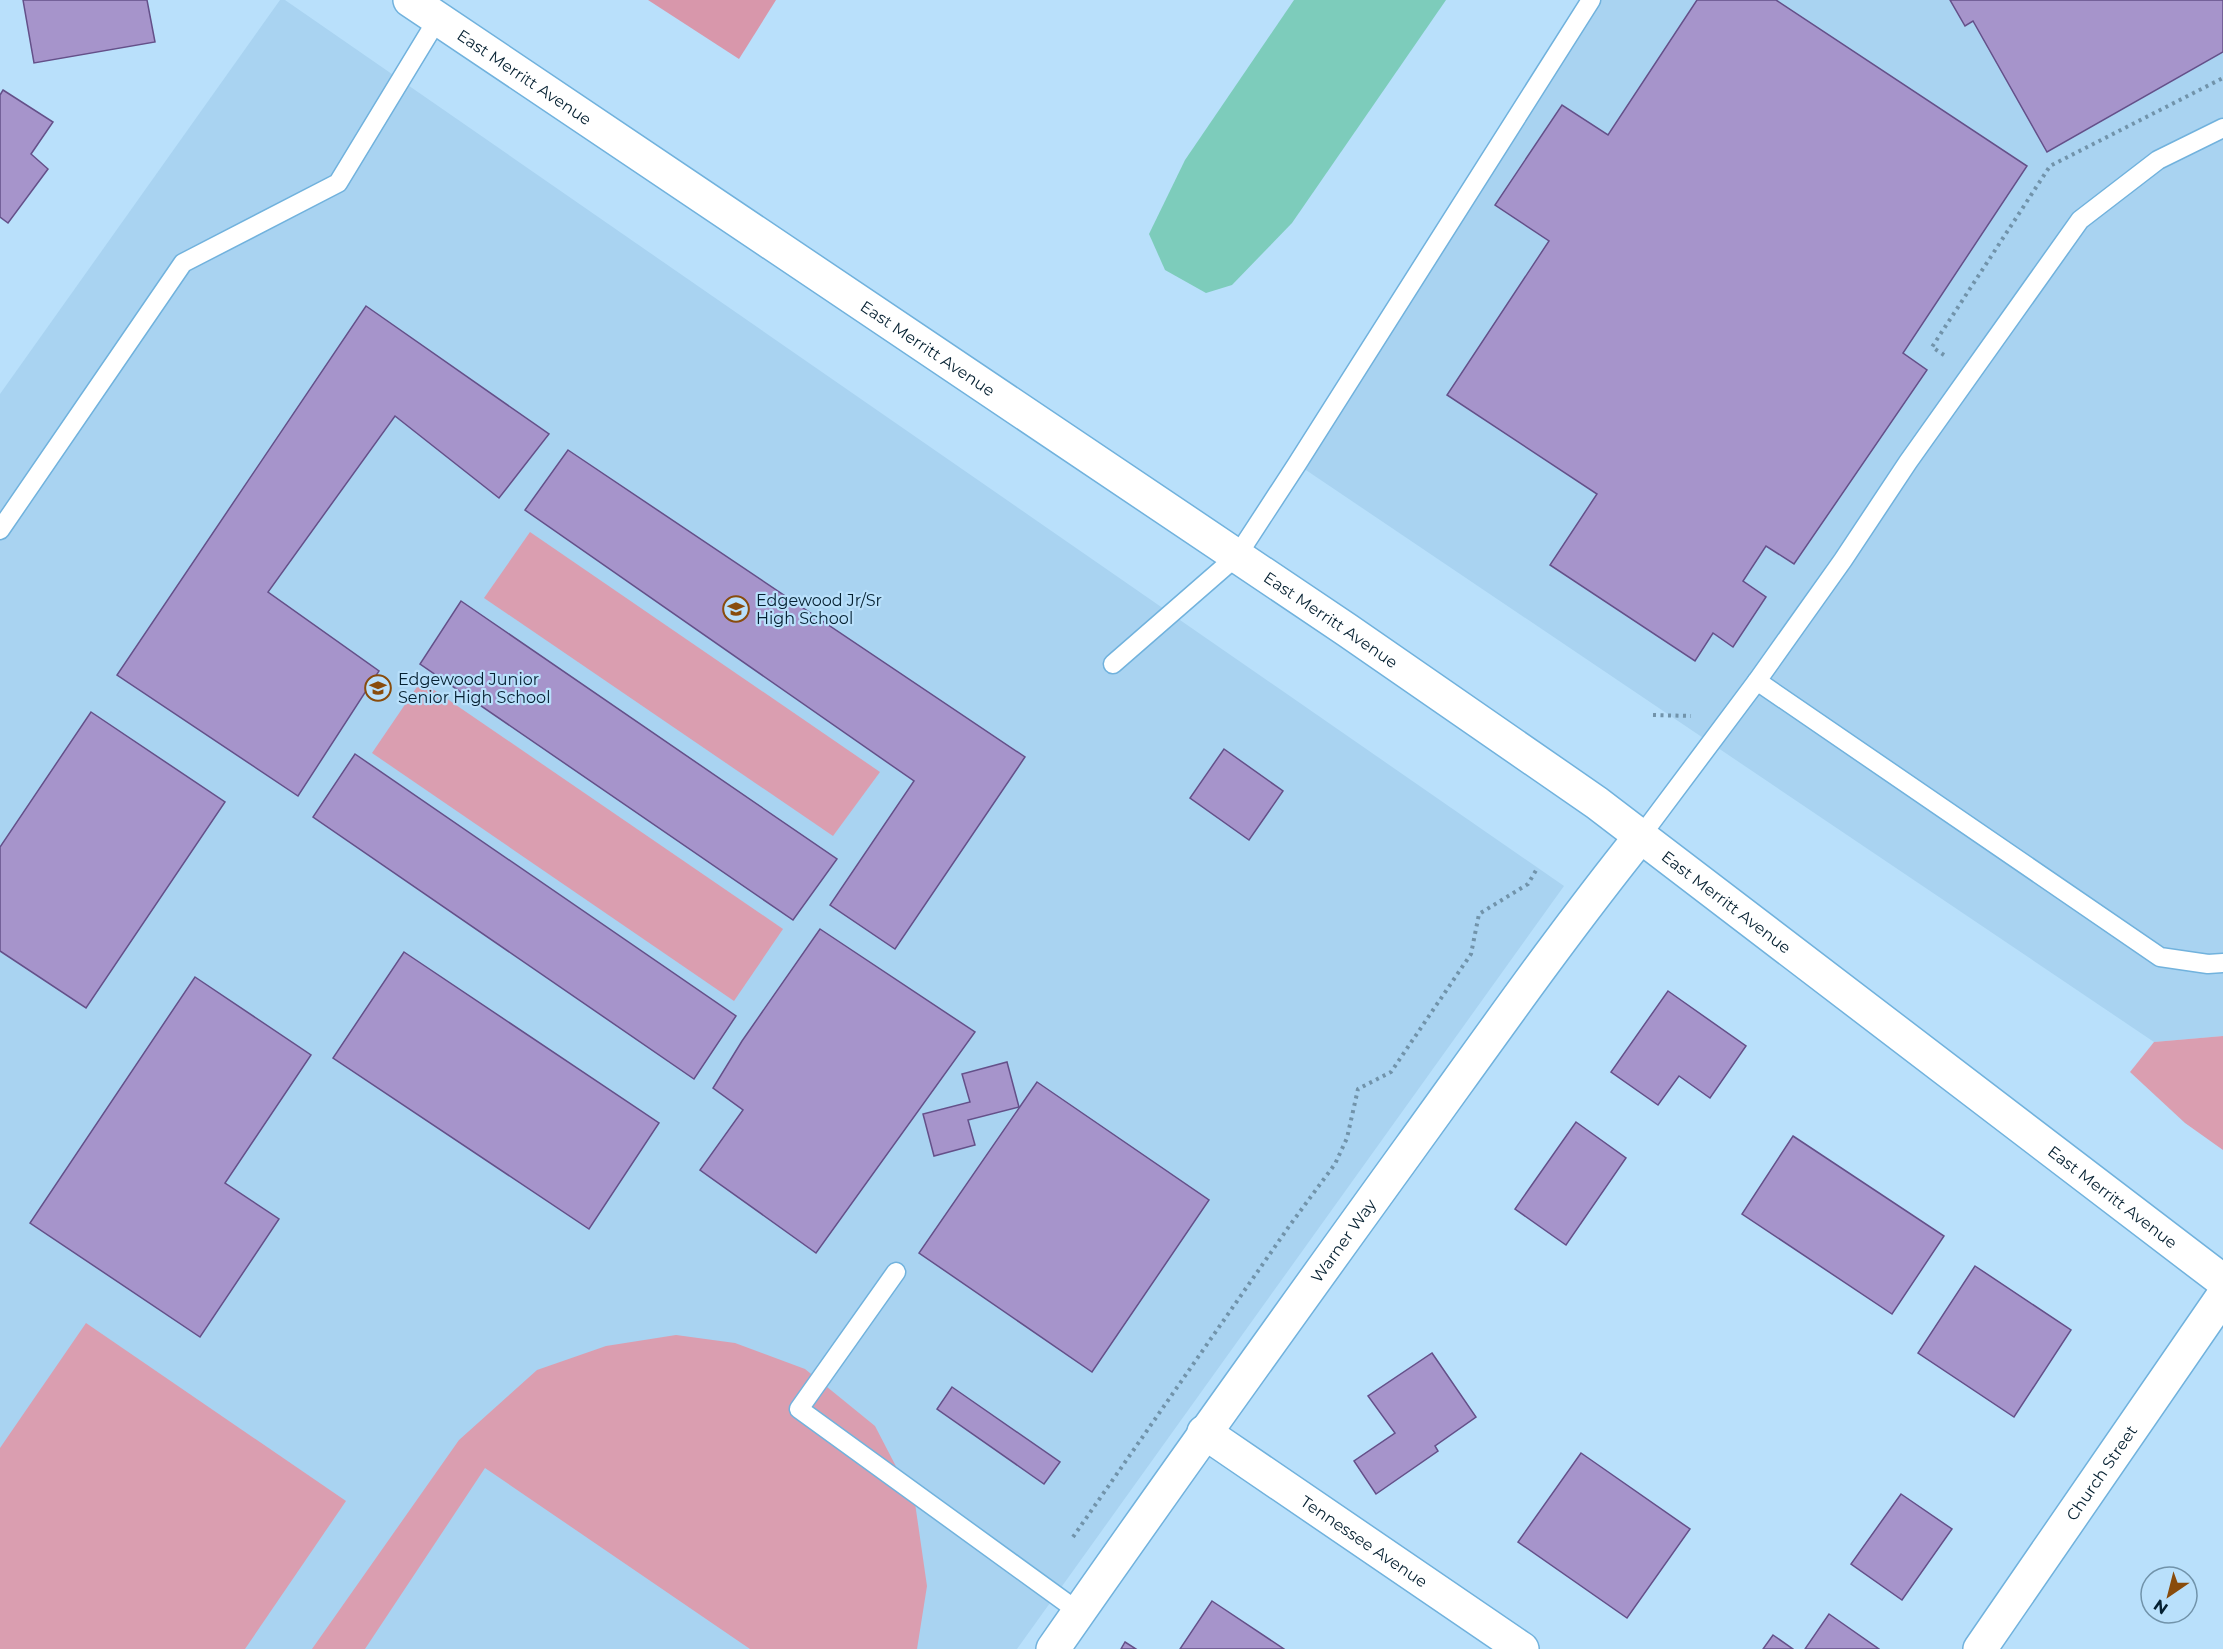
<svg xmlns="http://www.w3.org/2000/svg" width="2223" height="1649" viewBox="0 0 2223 1649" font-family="Montserrat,sans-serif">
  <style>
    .built { fill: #a9d3f1 }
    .green { fill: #da9eb0 }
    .forest { fill: #d897ab }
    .water { fill: #7dccbb }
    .building { fill: #a694cb; stroke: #645089; stroke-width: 1.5 }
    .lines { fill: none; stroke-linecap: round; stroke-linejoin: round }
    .service-casing { stroke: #71b2dd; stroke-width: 21 }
    .minor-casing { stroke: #71b2dd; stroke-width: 36 }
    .tertiary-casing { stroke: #71b2dd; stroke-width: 36 }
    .path { stroke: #7193aa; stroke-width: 4; stroke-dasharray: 3 4.5; stroke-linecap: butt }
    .service { stroke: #fff; stroke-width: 18 }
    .minor { stroke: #fff; stroke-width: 33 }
    .tertiary { stroke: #fff; stroke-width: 33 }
    .labels { text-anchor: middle; stroke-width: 4.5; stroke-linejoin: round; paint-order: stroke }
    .street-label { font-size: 16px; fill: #052031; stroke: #b9e0fb }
    .poi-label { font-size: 16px; fill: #052031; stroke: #b9e0fb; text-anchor: start }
  </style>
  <rect width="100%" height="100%" fill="#b9e0fb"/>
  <g class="built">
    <polygon points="280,0 285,0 1564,886 1017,1649 0,1649 0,394"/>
    <polygon points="1591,0 2223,0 2223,1036 2154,1042 1297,464"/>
  </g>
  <g class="green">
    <polygon points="530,532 880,772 833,836 484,598"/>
    <polygon points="421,681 783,929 734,1001 372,753"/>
    <polygon points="2223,1036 2223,1150 2185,1123 2130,1072 2154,1042"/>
    <polygon points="86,1323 346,1501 245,1649 0,1649 0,1448"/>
    <polygon points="676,1335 735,1343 805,1369 875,1426 915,1503 927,1586 917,1649 750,1649 485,1468 365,1649 312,1649 459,1440 537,1370 606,1346"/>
  </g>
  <polygon class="forest" points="648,0 776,0 739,59"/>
  <polygon class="water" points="1294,0 1446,0 1292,223 1232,285 1206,293 1165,270 1149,234 1185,160"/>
  <g class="building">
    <polygon points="23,0 147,0 155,42 34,63"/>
    <polygon points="1697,0 1776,0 2027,166 1903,353 1927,370 1794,564 1766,546 1743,581 1766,597 1733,647 1713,633 1695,661 1550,565 1597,494 1447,395 1549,241 1495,205 1562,105 1608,135"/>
    <polygon points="1950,0 2223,0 2223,52 2047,152 1973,21 1965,26"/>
    <polygon points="3,90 53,122 31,154 48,169 8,223 0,217 0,95"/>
    <polygon points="366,306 549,434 499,498 395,416 268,592 379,671 298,796 117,675"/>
    <polygon points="568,450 1025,757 895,949 830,905 914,781 525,510"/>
    <polygon points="461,601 837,859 793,920 420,664"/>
    <polygon points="91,712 225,802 86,1008 0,951 0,847"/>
    <polygon points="1224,749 1283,791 1249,840 1190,798"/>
    <polygon points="355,754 736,1016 694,1079 313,817"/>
    <polygon points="820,929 975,1032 816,1253 700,1170 743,1110 713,1088 742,1041"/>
    <polygon points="404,952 659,1123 589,1229 333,1058"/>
    <polygon points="195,977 311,1055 225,1183 279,1219 200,1337 30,1223"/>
    <polygon points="1668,991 1746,1046 1710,1098 1679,1076 1658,1105 1611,1072"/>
    <polygon points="1007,1062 1019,1107 968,1120 975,1145 934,1156 923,1114 970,1102 962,1074"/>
    <polygon points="1037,1082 1209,1200 1092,1372 919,1253"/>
    <polygon points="1576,1122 1626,1158 1566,1245 1515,1209"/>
    <polygon points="1793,1136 1944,1236 1892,1314 1742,1214"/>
    <polygon points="1975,1266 2071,1330 2014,1417 1918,1353"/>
    <polygon points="1432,1353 1476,1417 1435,1446 1438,1451 1376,1494 1354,1461 1395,1433 1368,1396"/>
    <polygon points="952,1387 1060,1462 1044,1484 937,1409"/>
    <polygon points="1581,1453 1690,1529 1627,1618 1518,1542"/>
    <polygon points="1901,1494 1952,1529 1902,1600 1851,1564"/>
    <polygon points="1212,1601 1284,1649 1180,1649"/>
    <polygon points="1829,1614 1879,1649 1805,1649"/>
    <polygon points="1773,1635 1793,1649 1763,1649"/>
    <polygon points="1125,1642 1136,1649 1121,1649"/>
  </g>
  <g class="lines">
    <g class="service-casing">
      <g id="service">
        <polyline points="0,530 183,263 338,183 437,20"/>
        <polyline points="1113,664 1237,556 1297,464 1591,0"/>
        <polyline points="1757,681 2160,957 2208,964 2223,963"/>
        <polyline points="1641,836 1757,681 1843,560 1908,462 2080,220 2158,160 2223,128"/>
        <polyline points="896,1272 799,1409 1079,1612"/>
      </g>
    </g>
    <g class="minor-casing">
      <g id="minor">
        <path id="s1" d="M 1204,1432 L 1522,1649"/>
        <path id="s2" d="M 1053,1649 C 1170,1481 1290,1314 1410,1148 C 1486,1043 1560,937 1641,836"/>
        <path id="s3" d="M 1980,1649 L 2223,1296"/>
      </g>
    </g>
    <g class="tertiary-casing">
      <g id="tertiary">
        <path id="s4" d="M 410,0 L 1347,630 L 1597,803 L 2223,1281"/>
      </g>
    </g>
    <g class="path">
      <polyline points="1944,355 1932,347 2050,166 2223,78"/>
      <polyline points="1653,715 1691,716"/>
      <polyline points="1073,1537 1290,1225 1335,1164 1347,1138 1358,1089 1391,1072 1471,954 1479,914 1528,884 1538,867"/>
    </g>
    <use href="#service" class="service"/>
    <use href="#minor" class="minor"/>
    <use href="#tertiary" class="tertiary"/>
  </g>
  <defs>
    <g id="school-ring" transform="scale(1.35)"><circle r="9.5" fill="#b9e0fb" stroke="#894c0c" stroke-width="1.5"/><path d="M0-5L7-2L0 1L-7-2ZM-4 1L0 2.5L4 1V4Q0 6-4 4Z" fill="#894c0c"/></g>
  </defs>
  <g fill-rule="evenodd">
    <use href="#school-ring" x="736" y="609"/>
    <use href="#school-ring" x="378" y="688"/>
  </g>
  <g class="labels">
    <g class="street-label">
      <text dy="6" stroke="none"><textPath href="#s4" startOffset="138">East Merritt Avenue</textPath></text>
      <text dy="6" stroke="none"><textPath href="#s4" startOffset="624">East Merritt Avenue</textPath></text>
      <text dy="6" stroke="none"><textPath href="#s4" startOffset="1110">East Merritt Avenue</textPath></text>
      <text dy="6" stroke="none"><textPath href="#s4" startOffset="1596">East Merritt Avenue</textPath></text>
      <text dy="6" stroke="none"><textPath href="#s4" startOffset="2082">East Merritt Avenue</textPath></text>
      <text dy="6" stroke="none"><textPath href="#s2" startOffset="501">Warner Way</textPath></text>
      <text dy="6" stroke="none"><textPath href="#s3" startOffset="214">Church Street</textPath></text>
      <text dy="6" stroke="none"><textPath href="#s1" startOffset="194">Tennessee Avenue</textPath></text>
    </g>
    <g class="poi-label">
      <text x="756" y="606">Edgewood Jr/Sr<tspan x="756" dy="18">High School</tspan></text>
      <text x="398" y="685">Edgewood Junior<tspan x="398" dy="18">Senior High School</tspan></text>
    </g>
  </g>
  <g transform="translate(2169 1595) rotate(215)"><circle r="28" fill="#b9e0fb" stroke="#7193aa" stroke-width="1.5"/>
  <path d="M0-4.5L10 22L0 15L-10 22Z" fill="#894c0c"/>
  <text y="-9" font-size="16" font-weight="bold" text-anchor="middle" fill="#052031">N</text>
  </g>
</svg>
